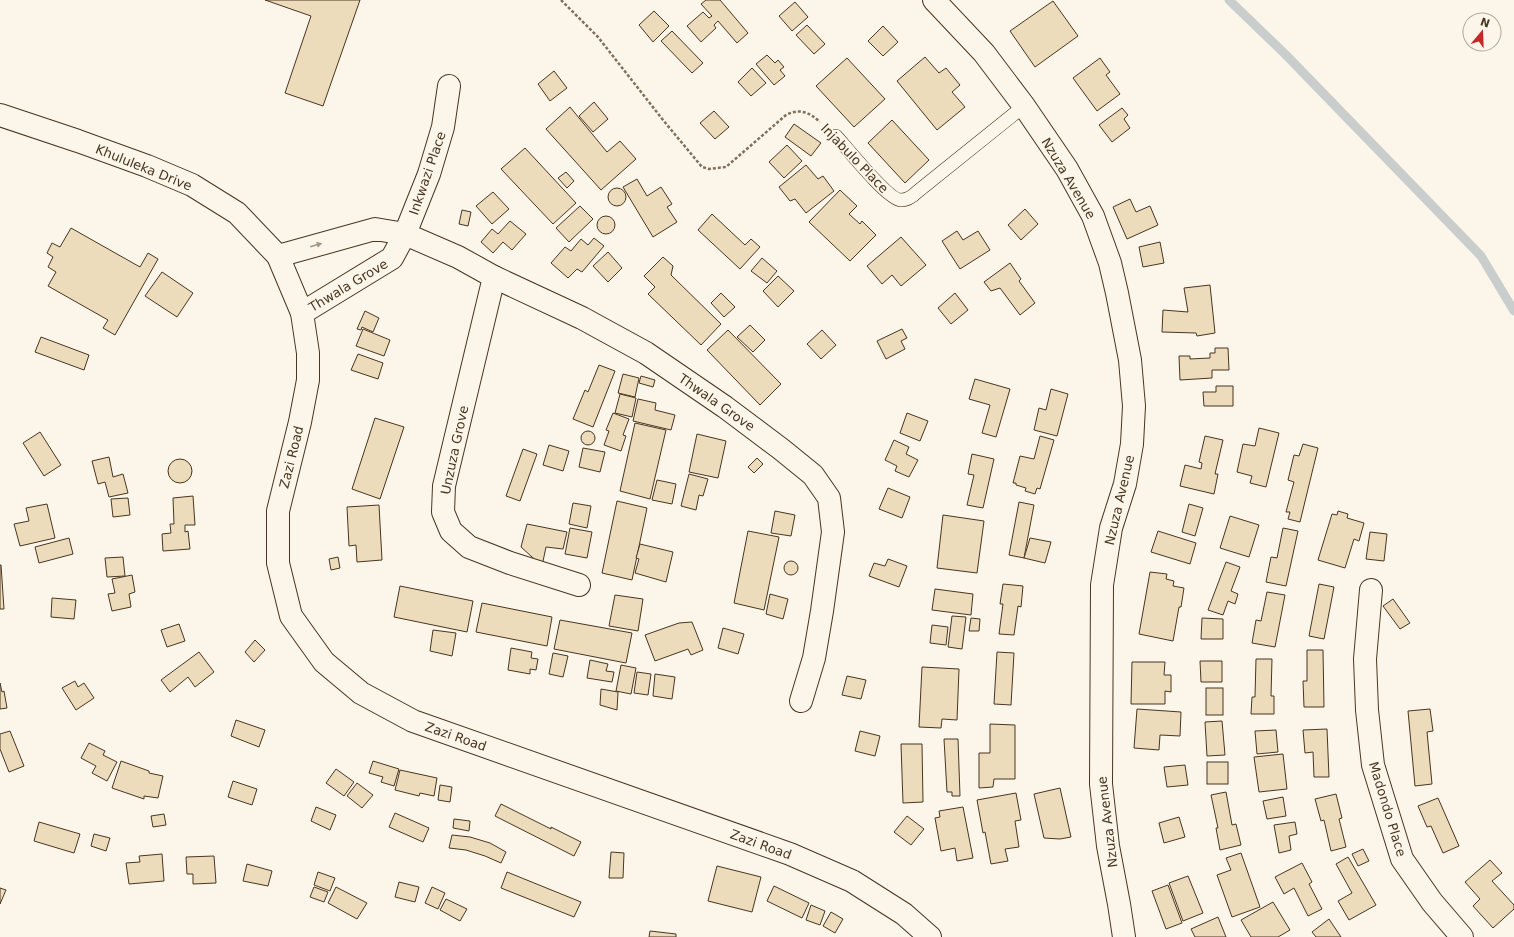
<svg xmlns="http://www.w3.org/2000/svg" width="1514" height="937" viewBox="0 0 1514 937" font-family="'DejaVu Sans',sans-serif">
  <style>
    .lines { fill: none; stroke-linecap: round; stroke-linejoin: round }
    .stream { stroke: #c9cecd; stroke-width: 9 }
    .building { fill: #ecdcbc; stroke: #4a3520 }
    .service-casing { stroke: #4a3520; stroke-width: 14 }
    .minor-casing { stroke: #4a3520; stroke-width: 24 }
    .tertiary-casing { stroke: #4a3520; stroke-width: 24 }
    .path { stroke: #7f6f5c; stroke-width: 2.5; stroke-dasharray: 3 2; stroke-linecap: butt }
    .service { stroke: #fbf6e9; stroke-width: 13 }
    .minor { stroke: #fbf6e9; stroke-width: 22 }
    .tertiary { stroke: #fbf6e9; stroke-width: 22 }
    .oneway { fill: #a29684 }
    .labels { text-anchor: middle; stroke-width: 3; stroke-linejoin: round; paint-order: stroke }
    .street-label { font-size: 13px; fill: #4a3520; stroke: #fbf6e9 }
  </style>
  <rect width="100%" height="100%" fill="#fbf6e9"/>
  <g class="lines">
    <polyline class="stream" points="1229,0 1286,55 1481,256 1514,311"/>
  </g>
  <g class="building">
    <polygon points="265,0 360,0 323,106 285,93 311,16"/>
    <polygon points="706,0 720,0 748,33 737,43 718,21 714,25 716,28 701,42 687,26 703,12 709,18 712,16 701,4"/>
    <polygon points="1053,1 1078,36 1035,67 1010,31"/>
    <polygon points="795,2 808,17 792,31 779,16"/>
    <polygon points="654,11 669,26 653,42 639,25"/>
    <polygon points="807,25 825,44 814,54 796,35"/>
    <polygon points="883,26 898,42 883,56 868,41"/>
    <polygon points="672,31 703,63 692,73 661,41"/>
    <polygon points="767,55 775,63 778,60 784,67 780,70 785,76 774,85 756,64"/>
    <polygon points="925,57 939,73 946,68 960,85 952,92 965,107 937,130 897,81"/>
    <polygon points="847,58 885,99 854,127 816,86"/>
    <polygon points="1100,58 1110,72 1106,75 1120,94 1097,111 1073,78"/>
    <polygon points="752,68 766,83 751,96 738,82"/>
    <polygon points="554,71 567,88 550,101 538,84"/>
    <polygon points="594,102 608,119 593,132 579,116"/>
    <polygon points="570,107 607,152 620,141 636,159 601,190 546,129"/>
    <polygon points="1122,108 1128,115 1124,119 1130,128 1112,142 1099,125"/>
    <polygon points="714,111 729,127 715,139 700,123"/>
    <polygon points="892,120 929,160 905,183 868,143"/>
    <polygon points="794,124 821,143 811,156 785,137"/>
    <polygon points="787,145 802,161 784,178 769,162"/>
    <polygon points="525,148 576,203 553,224 501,169"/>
    <polygon points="806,165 818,179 823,176 834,191 806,213 795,199 790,201 779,187"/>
    <polygon points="566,172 574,181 567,188 558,178"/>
    <polygon points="637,179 647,196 661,187 672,204 667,207 677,222 653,237 623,187"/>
    <circle cx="617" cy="197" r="9"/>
    <polygon points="840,190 857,206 849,214 860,224 862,221 876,235 850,261 809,222"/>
    <polygon points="493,192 509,209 492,224 476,206"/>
    <polygon points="1130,199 1136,212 1150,206 1158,225 1127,239 1113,207"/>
    <polygon points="580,206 593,219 569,242 556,228"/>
    <polygon points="1025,209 1038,224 1021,240 1008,225"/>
    <polygon points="462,210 471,212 468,226 459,224"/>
    <polygon points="712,214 745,245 751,239 760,247 740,269 698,230"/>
    <circle cx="606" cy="225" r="9"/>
    <polygon points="510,221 526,234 512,250 503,242 493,253 481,242 492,229 498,234"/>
    <polygon points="71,228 140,267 148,253 158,259 115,335 103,328 108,320 48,286 56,272 48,267 53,257 47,253 52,243 60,247"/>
    <polygon points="957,231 963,240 978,231 990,250 960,269 942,241"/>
    <polygon points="901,237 926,265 901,286 892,275 882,284 867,266"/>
    <polygon points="594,238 604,246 582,272 577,269 568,278 551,263 565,247 571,251 581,239 588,245"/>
    <polygon points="1160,242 1164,263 1143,267 1139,247"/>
    <polygon points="608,252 622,268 608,282 593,266"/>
    <polygon points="663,257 673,266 671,275 721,324 701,345 648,294 655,287 644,276"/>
    <polygon points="762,258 777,271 767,283 751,271"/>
    <polygon points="1010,263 1021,279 1019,281 1035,303 1020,315 1000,288 991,291 984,282"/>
    <polygon points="162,272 193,293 177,317 145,296"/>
    <polygon points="778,276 794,291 778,307 763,291"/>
    <polygon points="1210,285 1215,333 1197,336 1196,333 1162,332 1163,310 1188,312 1184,288"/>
    <polygon points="721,293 735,307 724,317 711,303"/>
    <polygon points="955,293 968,310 951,324 938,308"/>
    <polygon points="365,311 379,318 373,332 362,327 361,330 357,329"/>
    <polygon points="750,325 765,340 753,352 737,337"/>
    <polygon points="363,329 390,340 384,356 356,346"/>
    <polygon points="902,329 907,338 901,341 905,349 886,359 877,341"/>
    <polygon points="728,330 781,384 760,405 707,350"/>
    <polygon points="822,330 836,345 821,359 807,344"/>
    <polygon points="41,337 89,355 84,370 35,352"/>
    <polygon points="1215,348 1228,348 1229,370 1212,370 1212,378 1180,380 1179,356 1190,356 1190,359 1210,358 1210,353 1215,353"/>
    <polygon points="358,354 383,363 378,379 351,370"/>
    <polygon points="599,365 615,371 593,427 573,419 585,390 588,392"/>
    <polygon points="623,374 639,378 635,397 618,393"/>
    <polygon points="641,376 655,380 653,387 639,383"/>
    <polygon points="975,379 1010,389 996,437 982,433 990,405 969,399"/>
    <polygon points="1216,386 1233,386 1233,406 1204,406 1203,392 1216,392"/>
    <polygon points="1051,389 1068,394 1057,436 1034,430 1039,408 1046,410"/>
    <polygon points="620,394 636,398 632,417 615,413"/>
    <polygon points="638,399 656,403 655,410 675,415 671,430 633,421"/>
    <polygon points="613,413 629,419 623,435 626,436 621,451 604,445 609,431 606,430"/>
    <polygon points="907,413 928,421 920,441 900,433"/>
    <polygon points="375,418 404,427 380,499 352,489"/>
    <polygon points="635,423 666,430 650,499 620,491"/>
    <polygon points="1259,428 1279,433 1266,487 1250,483 1252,476 1237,472 1243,444 1255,446"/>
    <circle cx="588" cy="438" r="7"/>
    <polygon points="40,432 61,465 44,476 23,443"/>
    <polygon points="697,434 726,441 718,478 689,472"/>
    <polygon points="1040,436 1054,440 1040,489 1037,488 1035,494 1025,491 1026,488 1016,485 1016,483 1013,483 1020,456 1034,459"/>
    <polygon points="1205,436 1223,440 1215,474 1218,474 1214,494 1180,486 1185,465 1201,469 1202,463 1199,462"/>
    <polygon points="894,440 909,447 906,454 918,460 909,477 895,471 897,466 885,460"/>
    <polygon points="1303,444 1318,448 1300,522 1288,519 1290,512 1286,512 1294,482 1288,480 1294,455 1299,456"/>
    <polygon points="549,445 569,451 563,471 543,465"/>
    <polygon points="583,448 605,452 600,472 579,467"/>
    <polygon points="523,449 537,454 520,501 506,496"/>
    <polygon points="972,454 994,459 983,508 967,505 974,475 968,474"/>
    <polygon points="109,457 113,477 123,474 128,493 109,497 105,482 98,484 92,461"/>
    <polygon points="757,458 763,464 754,473 748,467"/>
    <circle cx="180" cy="471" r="12"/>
    <polygon points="689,474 708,479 703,496 699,495 696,510 681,506"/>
    <polygon points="657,480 676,484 672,504 652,500"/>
    <polygon points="888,488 910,497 902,518 879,509"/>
    <polygon points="193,496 195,525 185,525 185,532 188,531 190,549 163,551 162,534 171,533 170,524 174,524 173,498"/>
    <polygon points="128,498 130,515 113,517 111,499"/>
    <polygon points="617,501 647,508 632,580 602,573"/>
    <polygon points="1019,502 1034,505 1024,558 1009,555"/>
    <polygon points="573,503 591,506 587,528 569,524"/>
    <polygon points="47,504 55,538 20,546 14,524 29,521 26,508"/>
    <polygon points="1189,504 1203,508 1195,536 1182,532"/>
    <polygon points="379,505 382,560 357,562 356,545 349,546 347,507"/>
    <polygon points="775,511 795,515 791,536 771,533"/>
    <polygon points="1338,511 1348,514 1347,518 1364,523 1359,541 1354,539 1345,568 1318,560 1332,514 1337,515"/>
    <polygon points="943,515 984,521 977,573 937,568"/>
    <polygon points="1230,516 1259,525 1249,557 1220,548"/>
    <polygon points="527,524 567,532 563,549 546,547 542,566 521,547"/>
    <polygon points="570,528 592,532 587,558 565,554"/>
    <polygon points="1283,528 1298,531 1286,586 1266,582 1271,557 1277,558"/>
    <polygon points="748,531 779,537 764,610 734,603"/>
    <polygon points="1158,531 1196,543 1190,564 1151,552"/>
    <polygon points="1370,532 1387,534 1384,561 1366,559"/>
    <polygon points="69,538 73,554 39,563 35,547"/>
    <polygon points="1030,538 1051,542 1045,563 1024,558"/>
    <polygon points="640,544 673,552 666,582 635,573 639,559 636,558"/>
    <polygon points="123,557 125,576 107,577 105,558"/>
    <polygon points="338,557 340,568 331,570 329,559"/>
    <polygon points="888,559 907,566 899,587 869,576 874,563 885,566"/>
    <circle cx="791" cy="568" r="7"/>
    <polygon points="1226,562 1240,567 1231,591 1238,594 1235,604 1228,601 1223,615 1208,610"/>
    <polygon points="0,565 1,565 4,609 0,609"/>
    <polygon points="1150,572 1167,574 1166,579 1174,581 1173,586 1184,588 1181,607 1179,607 1173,641 1139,634"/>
    <polygon points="132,575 135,592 129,594 131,607 112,611 108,594 115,593 112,579"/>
    <polygon points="1003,584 1023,586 1021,607 1018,606 1014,635 999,634 1003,604 1000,604"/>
    <polygon points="1319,584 1334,587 1324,639 1309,636"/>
    <polygon points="400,586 473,601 467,632 394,617"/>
    <polygon points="935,589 973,594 971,615 932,610"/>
    <polygon points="1267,592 1285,595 1275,647 1252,643 1256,620 1261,621"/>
    <polygon points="770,594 788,599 783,619 766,614"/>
    <polygon points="615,595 643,599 638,631 609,626"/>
    <polygon points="52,598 76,600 74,619 51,617"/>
    <polygon points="1393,599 1410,623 1400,629 1383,606"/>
    <polygon points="482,603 552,617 547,646 476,632"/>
    <polygon points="952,616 966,617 962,649 948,647"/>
    <polygon points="971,618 980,619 979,631 969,631"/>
    <polygon points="1202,618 1223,619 1223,639 1201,639"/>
    <polygon points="560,620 632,633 626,663 554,649"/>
    <polygon points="692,622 703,650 691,655 688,649 655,661 645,635 679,623"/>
    <polygon points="179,624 185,641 167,647 161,630"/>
    <polygon points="932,625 948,627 946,645 930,643"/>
    <polygon points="723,628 744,634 738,654 718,648"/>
    <polygon points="433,630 456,633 452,656 430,651"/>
    <polygon points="255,640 265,650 254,662 245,652"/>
    <polygon points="511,648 532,652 531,658 538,659 536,670 530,669 530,674 508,670"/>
    <polygon points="1307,650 1323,650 1324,707 1304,707 1303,681 1307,681"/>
    <polygon points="199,652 214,672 195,687 188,677 170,692 161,680"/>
    <polygon points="997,652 1014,653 1011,705 994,704"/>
    <polygon points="553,653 568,656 563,677 549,674"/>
    <polygon points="1256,659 1272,659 1271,696 1274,696 1274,714 1251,714 1252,697 1255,697"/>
    <polygon points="590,660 608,664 606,671 614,672 612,682 587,678"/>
    <polygon points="1200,661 1222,661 1222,682 1201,682"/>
    <polygon points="1132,662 1165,662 1164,675 1171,675 1171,692 1165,691 1165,704 1131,704"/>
    <polygon points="621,665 636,668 631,694 616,691"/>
    <polygon points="922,667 959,669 957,720 942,719 941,728 919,727"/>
    <polygon points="637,672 651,674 648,695 634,693"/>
    <polygon points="655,674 675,677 672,699 653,696"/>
    <polygon points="847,676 866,680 861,699 842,695"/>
    <polygon points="75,681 78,687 84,683 94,698 76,710 62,688"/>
    <polygon points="0,683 2,692 4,691 7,708 0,709"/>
    <rect x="1206" y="688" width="17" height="27"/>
    <polygon points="601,689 618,692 617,710 600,705"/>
    <polygon points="1137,709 1181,712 1180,736 1160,735 1159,750 1134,748"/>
    <polygon points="1430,709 1433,731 1427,732 1432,784 1415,786 1408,711"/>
    <polygon points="236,720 265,730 259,747 231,736"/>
    <polygon points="1222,721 1225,755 1207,756 1205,722"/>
    <polygon points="990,724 1015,725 1015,779 994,779 993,787 979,788 979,753 990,753"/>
    <polygon points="1327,729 1329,777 1314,777 1313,752 1305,753 1303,730"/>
    <polygon points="1276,730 1278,752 1257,754 1255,731"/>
    <polygon points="10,731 24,766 9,772 0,749 0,734"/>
    <polygon points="860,731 880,736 875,756 855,751"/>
    <polygon points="944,739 958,739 960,796 952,796 952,792 947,792"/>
    <polygon points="89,743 105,751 103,755 117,762 107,781 92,773 96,766 81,758"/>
    <polygon points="901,744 922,744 923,802 903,803"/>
    <polygon points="1283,754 1287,789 1259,792 1254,757"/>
    <polygon points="121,761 149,771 149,773 163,776 158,798 144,796 144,799 112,788"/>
    <polygon points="373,761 399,769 394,786 381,782 383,777 369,773"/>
    <rect x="1207" y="762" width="21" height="22"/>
    <polygon points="1185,765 1188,785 1167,787 1164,767"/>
    <polygon points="336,769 354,782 344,796 326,783"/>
    <polygon points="400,770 437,778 434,796 420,793 419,796 395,790"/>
    <polygon points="233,781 257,789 252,805 228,797"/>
    <polygon points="357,783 373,795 362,808 347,796"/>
    <polygon points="440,785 452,787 450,802 438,800"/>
    <polygon points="1060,788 1071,837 1060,839 1044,838 1034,794"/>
    <polygon points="1226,792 1232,825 1236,824 1241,845 1220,850 1216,828 1218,828 1211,795"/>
    <polygon points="1016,793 1021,820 1015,821 1019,847 1005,849 1008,861 991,864 985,832 983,833 977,800"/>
    <polygon points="1336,794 1342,818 1339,819 1346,847 1331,851 1324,820 1321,821 1315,799"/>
    <polygon points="1283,797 1286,816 1267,819 1263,801"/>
    <polygon points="1438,798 1459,846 1443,853 1431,826 1427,827 1418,806"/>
    <polygon points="501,804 551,829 551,827 581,842 574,856 495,816"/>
    <polygon points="316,807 336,815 330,830 311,821"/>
    <polygon points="963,807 973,858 957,861 955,848 941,851 935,818 940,817 939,811"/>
    <polygon points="395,813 429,828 423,842 389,827"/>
    <polygon points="164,814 166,825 153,827 151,816"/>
    <polygon points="907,816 924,829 911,845 894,832"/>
    <polygon points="1179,817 1185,837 1164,843 1159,823"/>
    <polygon points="454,819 470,821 469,831 453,828"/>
    <polygon points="39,822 80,834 74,853 34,841"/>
    <polygon points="1295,822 1297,834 1289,836 1291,850 1279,853 1274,825"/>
    <polygon points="94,834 110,838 106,851 91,846"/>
    <polygon points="452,835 470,837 490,843 506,852 501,863 485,856 466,850 449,848"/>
    <polygon points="1363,849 1369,861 1358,866 1352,854"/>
    <polygon points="611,852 624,853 623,878 609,878"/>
    <polygon points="1241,853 1260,907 1232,917 1217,875 1231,870 1226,858"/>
    <polygon points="162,854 164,881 129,884 126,863 140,862 139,856"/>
    <polygon points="214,856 216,883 193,884 193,874 187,874 186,857"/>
    <polygon points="1348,857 1376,905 1349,920 1338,901 1352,893 1336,864"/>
    <polygon points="1490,860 1502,873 1492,881 1514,905 1514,909 1493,928 1473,906 1480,899 1465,882"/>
    <polygon points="1302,863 1312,882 1309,884 1322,909 1308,916 1294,888 1284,894 1275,877"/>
    <polygon points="247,864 272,871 268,886 243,881"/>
    <polygon points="717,866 761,877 752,912 708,901"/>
    <polygon points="318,872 335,878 330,891 314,885"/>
    <polygon points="507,872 581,902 574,917 501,888"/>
    <polygon points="1188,876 1203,913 1183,921 1169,883"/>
    <polygon points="399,882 419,887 415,902 395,897"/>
    <polygon points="1168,885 1182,923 1166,929 1152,891"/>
    <polygon points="774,886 809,903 802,918 767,901"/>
    <polygon points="314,887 328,892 324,902 310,897"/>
    <polygon points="336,887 367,903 357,919 328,903"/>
    <polygon points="432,887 445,893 438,909 425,903"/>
    <polygon points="0,888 6,890 0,904"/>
    <polygon points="446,899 467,909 460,921 440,910"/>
    <polygon points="1273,902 1290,930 1278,937 1251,937 1241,920"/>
    <polygon points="811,905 825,911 820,925 806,920"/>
    <polygon points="831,912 843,919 835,933 823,926"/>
    <polygon points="1218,917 1226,937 1195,937 1191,929"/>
    <polygon points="1329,919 1341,937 1316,937 1312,932"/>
    <polygon points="650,931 676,934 676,937 649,937"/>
  </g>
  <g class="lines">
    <g class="service-casing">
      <path id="service" d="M 836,136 C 846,147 888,200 901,200 C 907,200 913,196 917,192 L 1024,106"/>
    </g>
    <g class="minor-casing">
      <g id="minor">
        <polyline points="934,0 984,53 1024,106 1067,169 1093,216 1110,263 1117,293 1130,360 1134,406 1132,444 1125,484 1111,528 1102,585 1101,784 1108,846 1119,904 1124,937"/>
        <polyline points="278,256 375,229 405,234 458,257 494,277 582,318 646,353 725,407 781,449 813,475 829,498 833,532 822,611 814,658 801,701"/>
        <polyline points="494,277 444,486 443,512 451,531 469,547 510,563 579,585"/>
        <polyline points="302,313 392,258 405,234 429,174 443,127 449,86"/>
        <polyline points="1371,590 1365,659 1367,710 1373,765 1402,859 1432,902 1462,937"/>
      </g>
    </g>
    <g class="tertiary-casing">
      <polyline id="tertiary" points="0,115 78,141 147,166 192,185 237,213 278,256 302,313 308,353 308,380 300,422 278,511 278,563 291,616 324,662 361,693 413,721 790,854 852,881 904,914 930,937"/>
    </g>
    <path class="path" d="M 561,0 L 598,37 L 663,120 L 702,167 L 709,169 L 726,167 L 786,115 C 799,108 809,112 820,122"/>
    <use href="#service" class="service"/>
    <use href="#minor" class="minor"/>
    <use href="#tertiary" class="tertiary"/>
  </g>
  <defs><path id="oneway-solid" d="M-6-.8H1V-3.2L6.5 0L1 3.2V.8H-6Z"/></defs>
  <use class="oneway" href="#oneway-solid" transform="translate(316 245) rotate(-16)"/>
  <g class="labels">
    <g class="street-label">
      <text transform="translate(855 158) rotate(46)" y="5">Injabulo Place</text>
      <text transform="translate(144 167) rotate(22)" y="5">Khululeka Drive</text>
      <text transform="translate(427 173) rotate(-71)" y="5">Inkwazi Place</text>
      <text transform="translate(1069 178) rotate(59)" y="5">Nzuza Avenue</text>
      <text transform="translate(348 285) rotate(-31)" y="5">Thwala Grove</text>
      <text transform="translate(717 402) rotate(35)" y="5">Thwala Grove</text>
      <text transform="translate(454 450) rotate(-78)" y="5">Unzuza Grove</text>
      <text transform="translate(291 457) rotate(-76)" y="5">Zazi Road</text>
      <text transform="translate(1119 500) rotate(-77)" y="5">Nzuza Avenue</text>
      <text transform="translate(456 736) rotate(19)" y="5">Zazi Road</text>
      <text transform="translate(1388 809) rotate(73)" y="5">Madondo Place</text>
      <text transform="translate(1107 822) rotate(-97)" y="5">Nzuza Avenue</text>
      <text transform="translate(761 844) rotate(20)" y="5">Zazi Road</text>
    </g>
  </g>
  <g transform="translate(1482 32) rotate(19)"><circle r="19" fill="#fbf6e9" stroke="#b4a999"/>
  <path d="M0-3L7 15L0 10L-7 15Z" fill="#c62828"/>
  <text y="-6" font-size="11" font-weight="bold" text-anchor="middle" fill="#4a3520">N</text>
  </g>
</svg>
